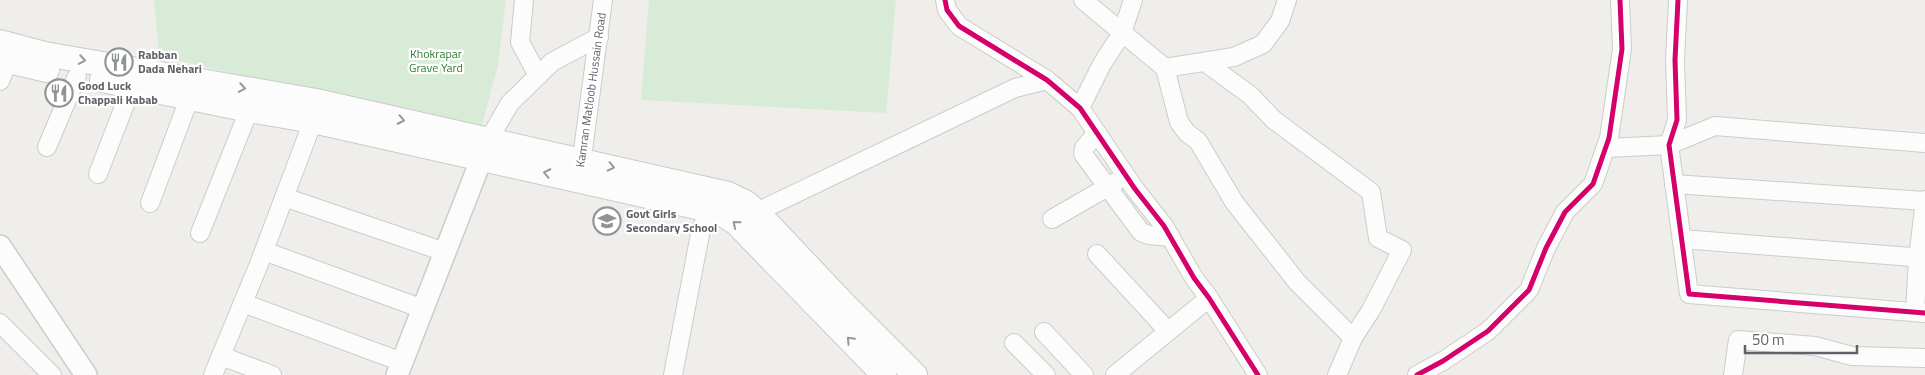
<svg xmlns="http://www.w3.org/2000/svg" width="1925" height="375" viewBox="0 0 1925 375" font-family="'Titillium Web',sans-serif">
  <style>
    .green { fill: #d8ebd6 }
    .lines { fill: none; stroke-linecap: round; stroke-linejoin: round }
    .minor-casing { stroke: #cbcccc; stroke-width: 20 }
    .tertiary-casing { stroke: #cbcccc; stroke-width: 24 }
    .secondary-casing { stroke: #cacacb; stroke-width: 26 }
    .minor { stroke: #fdfcfc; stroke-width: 18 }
    .tertiary { stroke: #fdfcfc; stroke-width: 21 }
    .secondary { stroke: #fdfcfc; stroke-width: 24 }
    .cycleway-casing { stroke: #fff; stroke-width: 8 }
    .cycleway { stroke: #d6006c; stroke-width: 5 }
    .oneway { stroke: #96999c }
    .labels { text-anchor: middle; stroke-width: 4.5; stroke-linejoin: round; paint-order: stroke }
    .park-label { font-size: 12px; fill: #348238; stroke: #fff }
    .poi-label { font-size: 12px; font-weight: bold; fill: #5f6368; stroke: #fff; text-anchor: start }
    .street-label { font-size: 12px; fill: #5f6368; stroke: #fff }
  </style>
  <rect width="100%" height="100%" fill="#efeeea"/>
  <g class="green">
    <polygon points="154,0 506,0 498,65 480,133 159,56"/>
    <polygon points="649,0 896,0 886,113 641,100"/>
  </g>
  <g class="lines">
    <g class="minor-casing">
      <g id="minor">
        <polyline points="524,0 520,42 538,76"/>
        <polyline points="945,0 947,10 959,26 1047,80 1080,108 1135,189 1164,226 1194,278 1209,298 1258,375"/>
        <polyline points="1083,0 1165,68 1179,122 1187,133 1198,141 1234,202 1297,282 1353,338"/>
        <polyline points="1678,0 1675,60 1677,120 1669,145 1689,294 1925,313"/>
        <polyline points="1206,63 1250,95 1274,120 1371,192 1378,238 1402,250 1371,310 1353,338 1337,375"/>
        <polyline points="1165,68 1234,57 1263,44 1280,21 1287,0"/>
        <polyline points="0,81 8,62"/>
        <polyline points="1080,108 1102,64 1122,33 1133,0"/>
        <polyline points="1097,133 1084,148 1083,154 1141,232 1149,235 1171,237"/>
        <polyline points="489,139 510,103 552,62 599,37"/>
        <polyline points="47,147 77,76"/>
        <polyline points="1606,148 1669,145 1715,126 1925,143"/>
        <polyline points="580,173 603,0"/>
        <polyline points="98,174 132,86"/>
        <polyline points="1674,184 1925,201"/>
        <polyline points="284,197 445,252"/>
        <polyline points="150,203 189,99"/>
        <polyline points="757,212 1015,88 1047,80"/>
        <polyline points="1052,219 1116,182"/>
        <polyline points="200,233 249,110"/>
        <polyline points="1682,239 1925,258"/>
        <polyline points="264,251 423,309"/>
        <polyline points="1097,254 1167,330"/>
        <polyline points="243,303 402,362"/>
        <polyline points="1915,312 1918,258 1925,200"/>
        <polyline points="0,323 52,375"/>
        <polyline points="1044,332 1084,375"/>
        <polyline points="1014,343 1046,375"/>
        <polyline points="221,356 272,375"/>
        <polyline points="213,375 259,264 313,121"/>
        <polyline points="673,375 701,229 710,210"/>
        <polyline points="1115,375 1209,298"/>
        <polyline points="1417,375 1443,361 1488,331 1529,290 1546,248 1565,212 1593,184 1609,138 1622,49 1620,0"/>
        <polyline points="1733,375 1738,340 1815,346 1852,356 1925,358"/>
      </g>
    </g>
    <g class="tertiary-casing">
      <g id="tertiary">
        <polyline points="0,246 86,375"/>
        <polyline points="397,375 488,142"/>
      </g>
    </g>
    <g class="secondary-casing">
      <g id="secondary">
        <polyline points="0,42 45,54 316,101 728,194 745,202 757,212 844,304 915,375"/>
        <polyline points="0,59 47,70"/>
        <polyline points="102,80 249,110 313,121 710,210 727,217 736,223 884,375"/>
      </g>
    </g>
    <use href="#minor" class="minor"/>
    <use href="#tertiary" class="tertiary"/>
    <use href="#secondary" class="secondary"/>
    <g class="cycleway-casing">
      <g id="cycleway">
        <polyline points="945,0 947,10 959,26 1047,80 1080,108 1135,189 1164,226 1194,278 1209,298 1258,375"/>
        <polyline points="1678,0 1675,60 1677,120 1669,145 1689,294 1925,313"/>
        <polyline points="1417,375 1443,361 1488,331 1529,290 1546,248 1565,212 1593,184 1609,138 1622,49 1620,0"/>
      </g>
    </g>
    <use href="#cycleway" class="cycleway"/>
  </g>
  <defs><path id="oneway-chevron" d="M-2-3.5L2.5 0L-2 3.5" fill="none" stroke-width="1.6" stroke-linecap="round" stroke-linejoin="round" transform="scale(1.25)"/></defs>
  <g class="oneway">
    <use href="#oneway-chevron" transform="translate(82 60) rotate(10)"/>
    <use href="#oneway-chevron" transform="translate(242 88) rotate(10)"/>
    <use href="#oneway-chevron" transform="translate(401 120) rotate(12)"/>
    <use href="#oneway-chevron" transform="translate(611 167) rotate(13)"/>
    <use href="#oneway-chevron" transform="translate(547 173) rotate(-168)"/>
    <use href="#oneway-chevron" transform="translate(736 224) rotate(-140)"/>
    <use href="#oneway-chevron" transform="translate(850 340) rotate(-134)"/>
  </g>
  <defs>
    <g id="restaurant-ring" transform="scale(1.4375)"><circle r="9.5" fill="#fff" stroke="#919496" stroke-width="1.5"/><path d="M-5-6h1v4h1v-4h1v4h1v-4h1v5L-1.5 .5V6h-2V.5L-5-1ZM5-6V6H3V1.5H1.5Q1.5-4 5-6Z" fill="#919496"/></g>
    <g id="school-ring" transform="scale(1.4375)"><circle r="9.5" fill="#fff" stroke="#919496" stroke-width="1.5"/><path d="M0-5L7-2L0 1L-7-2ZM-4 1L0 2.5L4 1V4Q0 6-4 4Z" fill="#919496"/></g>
  </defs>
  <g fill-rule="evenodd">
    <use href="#restaurant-ring" x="119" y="62"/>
    <use href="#restaurant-ring" x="59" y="93"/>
    <use href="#school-ring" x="607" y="221"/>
  </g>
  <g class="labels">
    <g class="park-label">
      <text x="436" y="58">Khokrapar<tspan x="436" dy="14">Grave Yard</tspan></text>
    </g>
    <g class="poi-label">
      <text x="138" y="59">Rabban<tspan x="138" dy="14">Dada Nehari</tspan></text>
      <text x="78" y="90">Good Luck<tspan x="78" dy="14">Chappali Kabab</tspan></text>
      <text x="626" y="218">Govt Girls<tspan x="626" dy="14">Secondary School</tspan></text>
    </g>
    <g class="street-label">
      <text transform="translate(591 90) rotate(-82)" y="4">Kamran Matloob Hussain Road</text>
    </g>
  </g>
  <path d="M1745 345v8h112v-8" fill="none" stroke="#5f6368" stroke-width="2.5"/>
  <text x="1752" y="345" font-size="15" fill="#5f6368" stroke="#ffffff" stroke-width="4" paint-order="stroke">50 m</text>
</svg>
